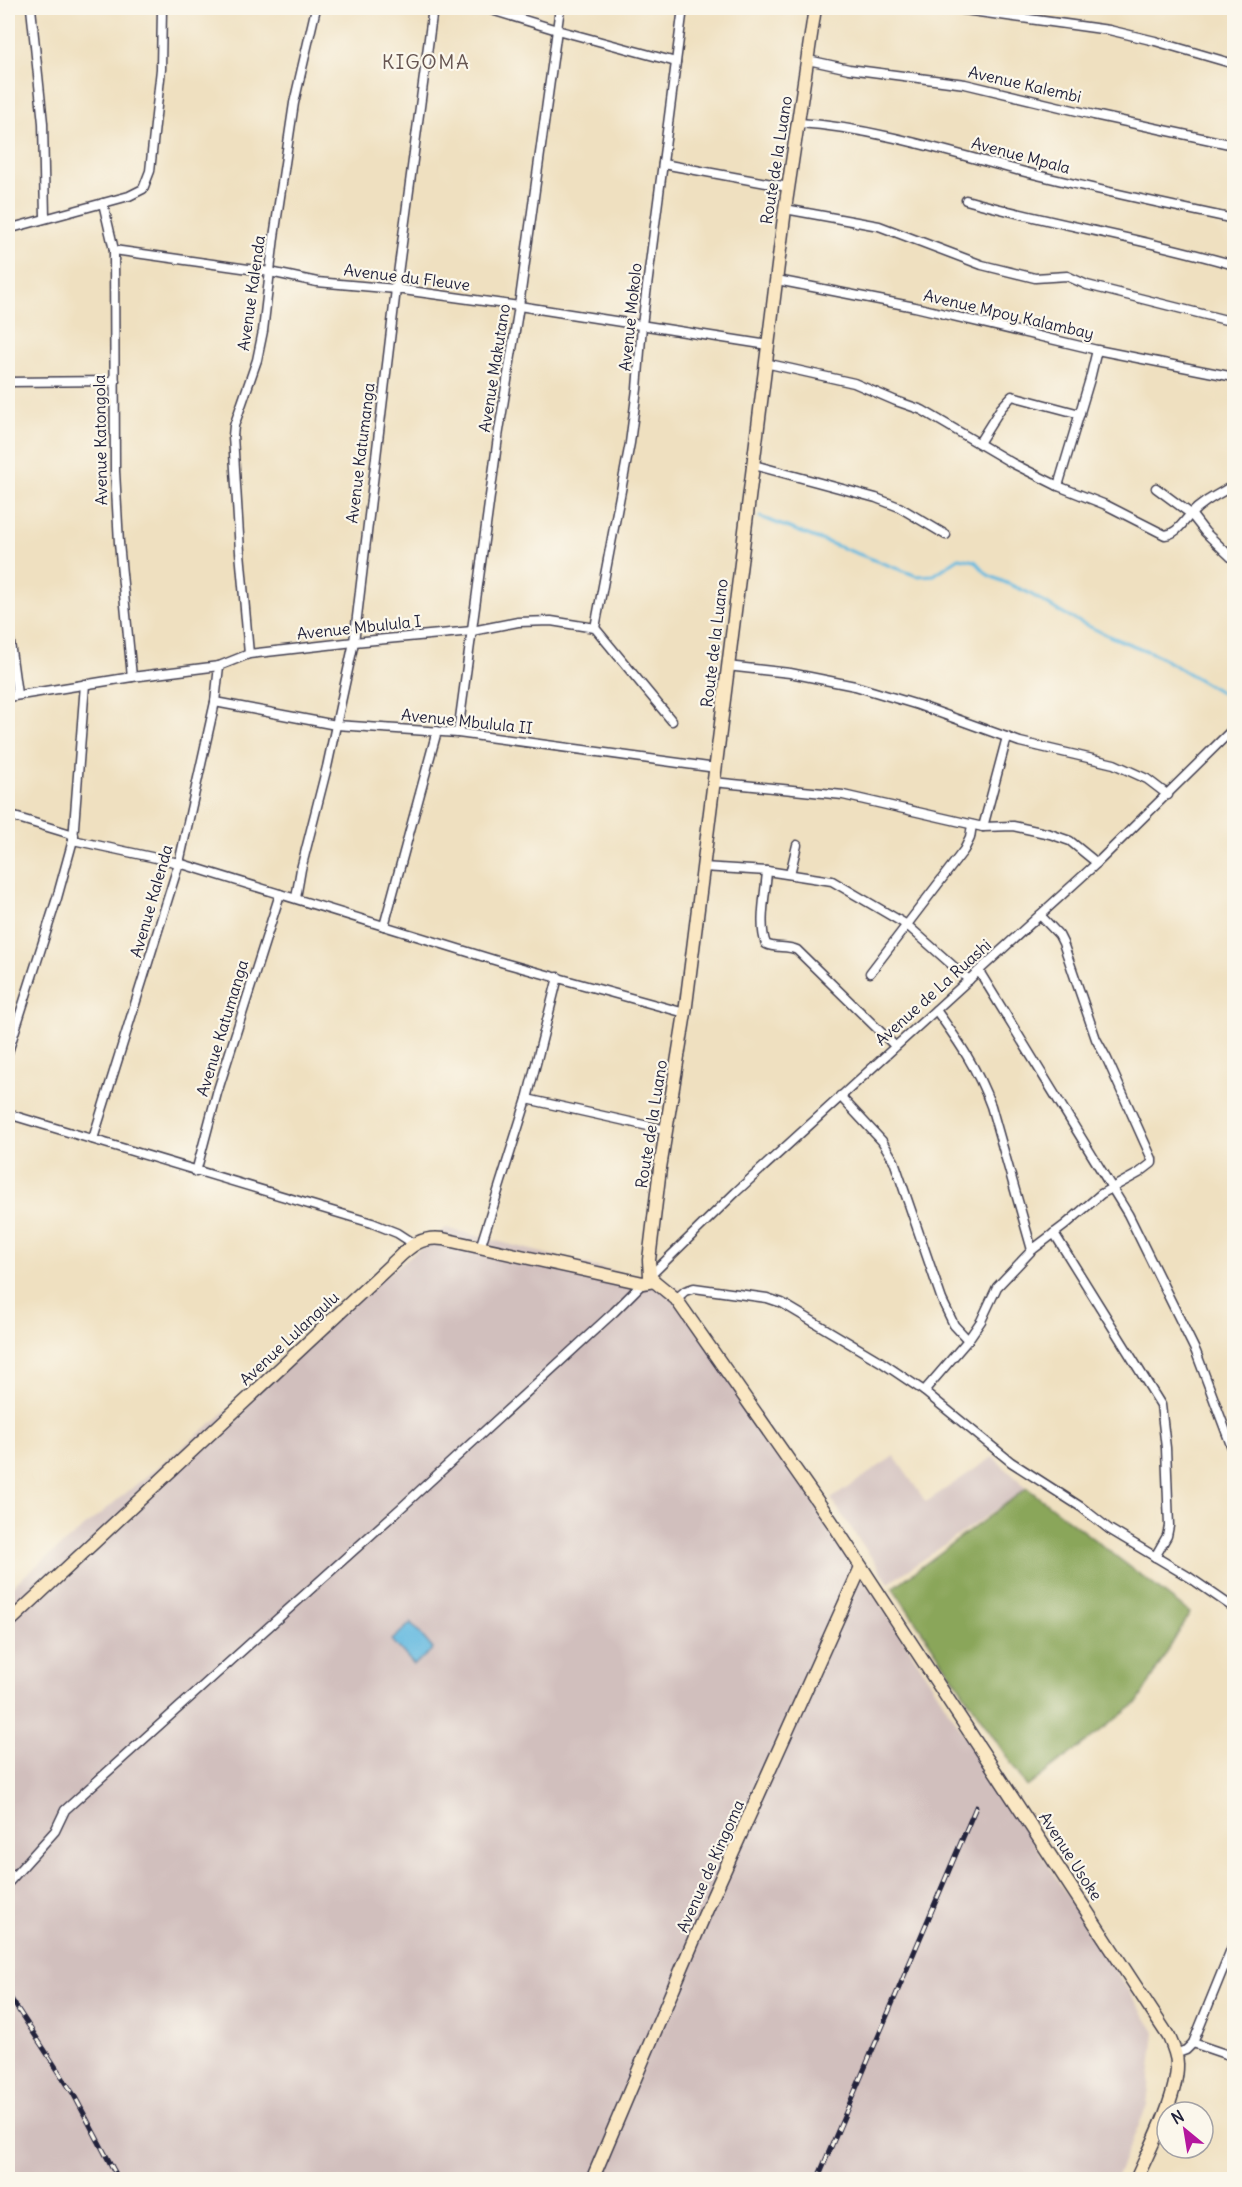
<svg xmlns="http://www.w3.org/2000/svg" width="1242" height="2187" viewBox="0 0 1242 2187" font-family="Delius,sans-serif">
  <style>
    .industrial { fill: #d1bfbd }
    .forest { fill: #8aa65a; stroke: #56644a; stroke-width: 1.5 }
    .water { fill: #64b9e0; stroke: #436e8e; stroke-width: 1.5 }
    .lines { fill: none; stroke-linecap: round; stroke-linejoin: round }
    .stream { stroke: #64b9e0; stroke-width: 3 }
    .street-casing { stroke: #413e4f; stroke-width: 11 }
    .secondary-casing { stroke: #413e4f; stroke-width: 15 }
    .street { stroke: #fff; stroke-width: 8 }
    .secondary { stroke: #fae7c3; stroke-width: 12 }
    .rail-casing { stroke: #22223b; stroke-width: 5 }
    .rail { stroke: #fbf7ec; stroke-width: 3; stroke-dasharray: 9; stroke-linecap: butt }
    .labels { text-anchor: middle; stroke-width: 4.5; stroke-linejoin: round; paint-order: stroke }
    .street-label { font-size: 16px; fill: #22223b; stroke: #fbf7ec }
    .quarter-label { font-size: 20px; letter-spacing: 1.5px; fill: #675652; stroke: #fbf7ec }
  </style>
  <rect width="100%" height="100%" fill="#fbf7ec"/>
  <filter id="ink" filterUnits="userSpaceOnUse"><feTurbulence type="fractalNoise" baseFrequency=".0167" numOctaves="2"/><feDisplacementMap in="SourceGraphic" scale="12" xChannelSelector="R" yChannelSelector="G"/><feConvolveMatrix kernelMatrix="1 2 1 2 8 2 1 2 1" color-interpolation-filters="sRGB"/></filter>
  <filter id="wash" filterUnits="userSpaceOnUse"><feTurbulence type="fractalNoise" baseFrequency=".008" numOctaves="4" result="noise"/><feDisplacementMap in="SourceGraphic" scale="24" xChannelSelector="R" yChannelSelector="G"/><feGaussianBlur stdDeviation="1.35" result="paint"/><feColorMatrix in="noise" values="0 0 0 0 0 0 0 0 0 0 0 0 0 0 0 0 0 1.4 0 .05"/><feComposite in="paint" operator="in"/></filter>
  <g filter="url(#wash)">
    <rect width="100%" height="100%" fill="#efe0c0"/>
    <g class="industrial">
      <polygon points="446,1228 678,1288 1155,2032 1147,2106 1116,2179 8,2180 8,1589 283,1365 315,1331"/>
      <polygon points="894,1456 926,1502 993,1457 1027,1488 889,1583 831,1499"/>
    </g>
    <polygon class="forest" points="1027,1488 1190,1613 1138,1702 1027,1787 893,1588"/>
    <polygon class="water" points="411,1623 433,1649 414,1665 392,1640"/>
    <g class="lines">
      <polyline class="stream" points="760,517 917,576 934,575 959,558 975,561 988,575 1027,592 1065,615 1109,636 1155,654 1234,700"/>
    </g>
  </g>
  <g filter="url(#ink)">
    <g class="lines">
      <g class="street-casing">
        <g id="street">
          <polyline points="31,8 43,123 45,217"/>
          <polyline points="485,8 557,30 676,62"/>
          <polyline points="950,8 1109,30 1155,41 1234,64"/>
          <polyline points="808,60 849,69 965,84 1094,115 1234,145"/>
          <path d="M 799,123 C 875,128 948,152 1021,171 C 1092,189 1163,204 1234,219"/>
          <polyline points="663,164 788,187"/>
          <path d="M 966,200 C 1055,225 1146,239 1234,265"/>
          <polyline points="103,203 114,250 115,471 119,543 132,677"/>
          <polyline points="785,209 879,226 982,265 1035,278 1067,276 1087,285 1234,322"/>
          <polyline points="8,229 129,196 143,189 150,171 161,69 162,8"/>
          <polyline points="114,250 270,272 317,282 396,289 519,306 768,345"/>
          <polyline points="777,280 915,307 1097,350 1234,377"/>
          <path d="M 765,363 L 854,383 L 896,401 L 922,410 L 1012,463 L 1058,486 L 1106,505 L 1165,535 C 1177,534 1183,522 1190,515 C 1203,501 1219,494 1234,485"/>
          <polyline points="8,382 115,381"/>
          <polyline points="979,443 1001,408 1012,396 1080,414"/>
          <polyline points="754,465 876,498 899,507 946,535"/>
          <polyline points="1058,486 1090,379 1097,350"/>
          <polyline points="1156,488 1191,514 1205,532 1234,560"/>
          <polyline points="8,628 17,694"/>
          <polyline points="595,628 630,443 637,389 642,325 683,8"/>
          <polyline points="249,654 240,552 233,436 234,426 257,360 263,331 274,237 294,103 316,8"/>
          <polyline points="727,666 790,673 855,686 918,705 1020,742 1114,764 1147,779 1168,795"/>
          <polyline points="8,697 132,677 219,666 249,654 354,642 472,631 518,622 551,621 595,628 672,721"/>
          <polyline points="215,702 336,725 458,733 716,768"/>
          <polyline points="458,733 498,437 519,306 560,8"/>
          <polyline points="713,782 843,795 983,827 1013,826 1050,834 1070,841 1097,863"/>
          <polyline points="8,815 74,835"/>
          <polyline points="983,827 1007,737"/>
          <polyline points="73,840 179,863 504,963 685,1013"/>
          <polyline points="703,867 767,871 832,881 907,925 969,980"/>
          <path d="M 767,871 C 766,891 758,925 766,944 C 775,949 787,945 797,950 L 895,1046"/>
          <polyline points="790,874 797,845"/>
          <polyline points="296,898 301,869 327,767 354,642 396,289 433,8"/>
          <polyline points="384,926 437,731"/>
          <polyline points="979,971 1128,1214 1196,1352 1234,1453"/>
          <polyline points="870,973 964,850 970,838 972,825"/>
          <path d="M 936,1010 C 959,1042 977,1068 991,1106 L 1032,1250"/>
          <polyline points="8,1052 57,898 73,840 85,684"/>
          <polyline points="840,1096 882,1141 894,1161 942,1300 954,1325 968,1340"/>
          <polyline points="527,1099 666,1130"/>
          <polyline points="8,1114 372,1223 397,1233 414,1244"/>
          <polyline points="93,1139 179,863 215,702 219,666"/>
          <polyline points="196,1172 217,1093 280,894"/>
          <polyline points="1054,1233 1161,1405 1166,1448 1169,1526 1167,1536 1155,1557"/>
          <polyline points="480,1248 527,1099 558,977"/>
          <polyline points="650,1276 736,1192 1097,863 1234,728"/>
          <polyline points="676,1299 685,1291 694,1288 767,1298 782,1303 881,1362 924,1391 1011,1462 1081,1507 1109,1529 1189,1577 1234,1608"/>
          <polyline points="924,1391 968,1340 981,1321 997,1287 1032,1250 1065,1225 1101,1194 1139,1173 1152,1163 1152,1159 1107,1059 1096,1039 1063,943 1059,935 1040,915"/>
          <polyline points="8,1883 55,1831 65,1810 402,1507 614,1312 643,1283"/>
          <polyline points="1193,2043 1234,2057"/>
          <polyline points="1175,2054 1186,2050 1193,2043 1234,1942"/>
        </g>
      </g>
      <g class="secondary-casing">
        <g id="secondary">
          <path d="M 815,8 L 785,209 L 685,1013 L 660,1168 L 649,1260 L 650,1276 L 654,1281 L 676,1299 L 832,1522 L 1169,2037 C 1173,2046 1177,2055 1177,2064 C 1178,2096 1149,2150 1136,2180"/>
          <path d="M 8,1623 L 396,1260 C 410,1246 422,1236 443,1239 L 643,1283 L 654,1281"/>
          <polyline points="592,2180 704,1916 861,1567"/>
        </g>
      </g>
      <use href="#street" class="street"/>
      <use href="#secondary" class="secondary"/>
      <g class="rail-casing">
        <g id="rail">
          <polyline points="8,1994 74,2095 119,2180"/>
          <polyline points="817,2180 976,1807"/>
        </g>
      </g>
      <use href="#rail" class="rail"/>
    </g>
  </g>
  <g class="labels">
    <g class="street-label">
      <text transform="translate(1025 84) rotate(13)" y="6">Avenue Kalembi</text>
      <text transform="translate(1021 155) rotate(15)" y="6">Avenue Mpala</text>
      <text transform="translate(776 160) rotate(-81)" y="6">Route de la Luano</text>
      <text transform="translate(407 277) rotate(7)" y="6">Avenue du Fleuve</text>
      <text transform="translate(251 293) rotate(-82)" y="6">Avenue Kalenda</text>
      <text transform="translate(1009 314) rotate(13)" y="6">Avenue Mpoy Kalambay</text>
      <text transform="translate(630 317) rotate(-84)" y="6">Avenue Mokolo</text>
      <text transform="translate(494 368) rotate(-81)" y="6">Avenue Makutano</text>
      <text transform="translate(100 440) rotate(-91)" y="6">Avenue Katongola</text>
      <text transform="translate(360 453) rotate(-83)" y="6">Avenue Katumanga</text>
      <text transform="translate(359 627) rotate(-6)" y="6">Avenue Mbulula I</text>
      <text transform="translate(714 643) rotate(-83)" y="6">Route de la Luano</text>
      <text transform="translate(467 721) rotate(6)" y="6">Avenue Mbulula II</text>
      <text transform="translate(151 901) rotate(-74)" y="6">Avenue Kalenda</text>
      <text transform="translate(933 992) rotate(-42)" y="6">Avenue de La Ruashi</text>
      <text transform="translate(222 1028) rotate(-73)" y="6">Avenue Katumanga</text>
      <text transform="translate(651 1124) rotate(-81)" y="6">Route de la Luano</text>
      <text transform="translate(289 1338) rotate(-43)" y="6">Avenue Lulangulu</text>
      <text transform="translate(1071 1856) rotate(57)" y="6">Avenue Usoke</text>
      <text transform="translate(710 1866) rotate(-66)" y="6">Avenue de Kingoma</text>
    </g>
    <g class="quarter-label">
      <text x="426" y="69">KIGOMA</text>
    </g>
  </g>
  <rect width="1242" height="2187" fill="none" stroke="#fbf7ec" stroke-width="30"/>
  <g transform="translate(1185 2130) rotate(330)"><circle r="28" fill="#fbf7ec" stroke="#a4a2a5" stroke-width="1.5"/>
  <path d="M0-4.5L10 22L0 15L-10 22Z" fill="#b5179e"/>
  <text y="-9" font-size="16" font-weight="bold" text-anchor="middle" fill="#22223b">N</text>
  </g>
</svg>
